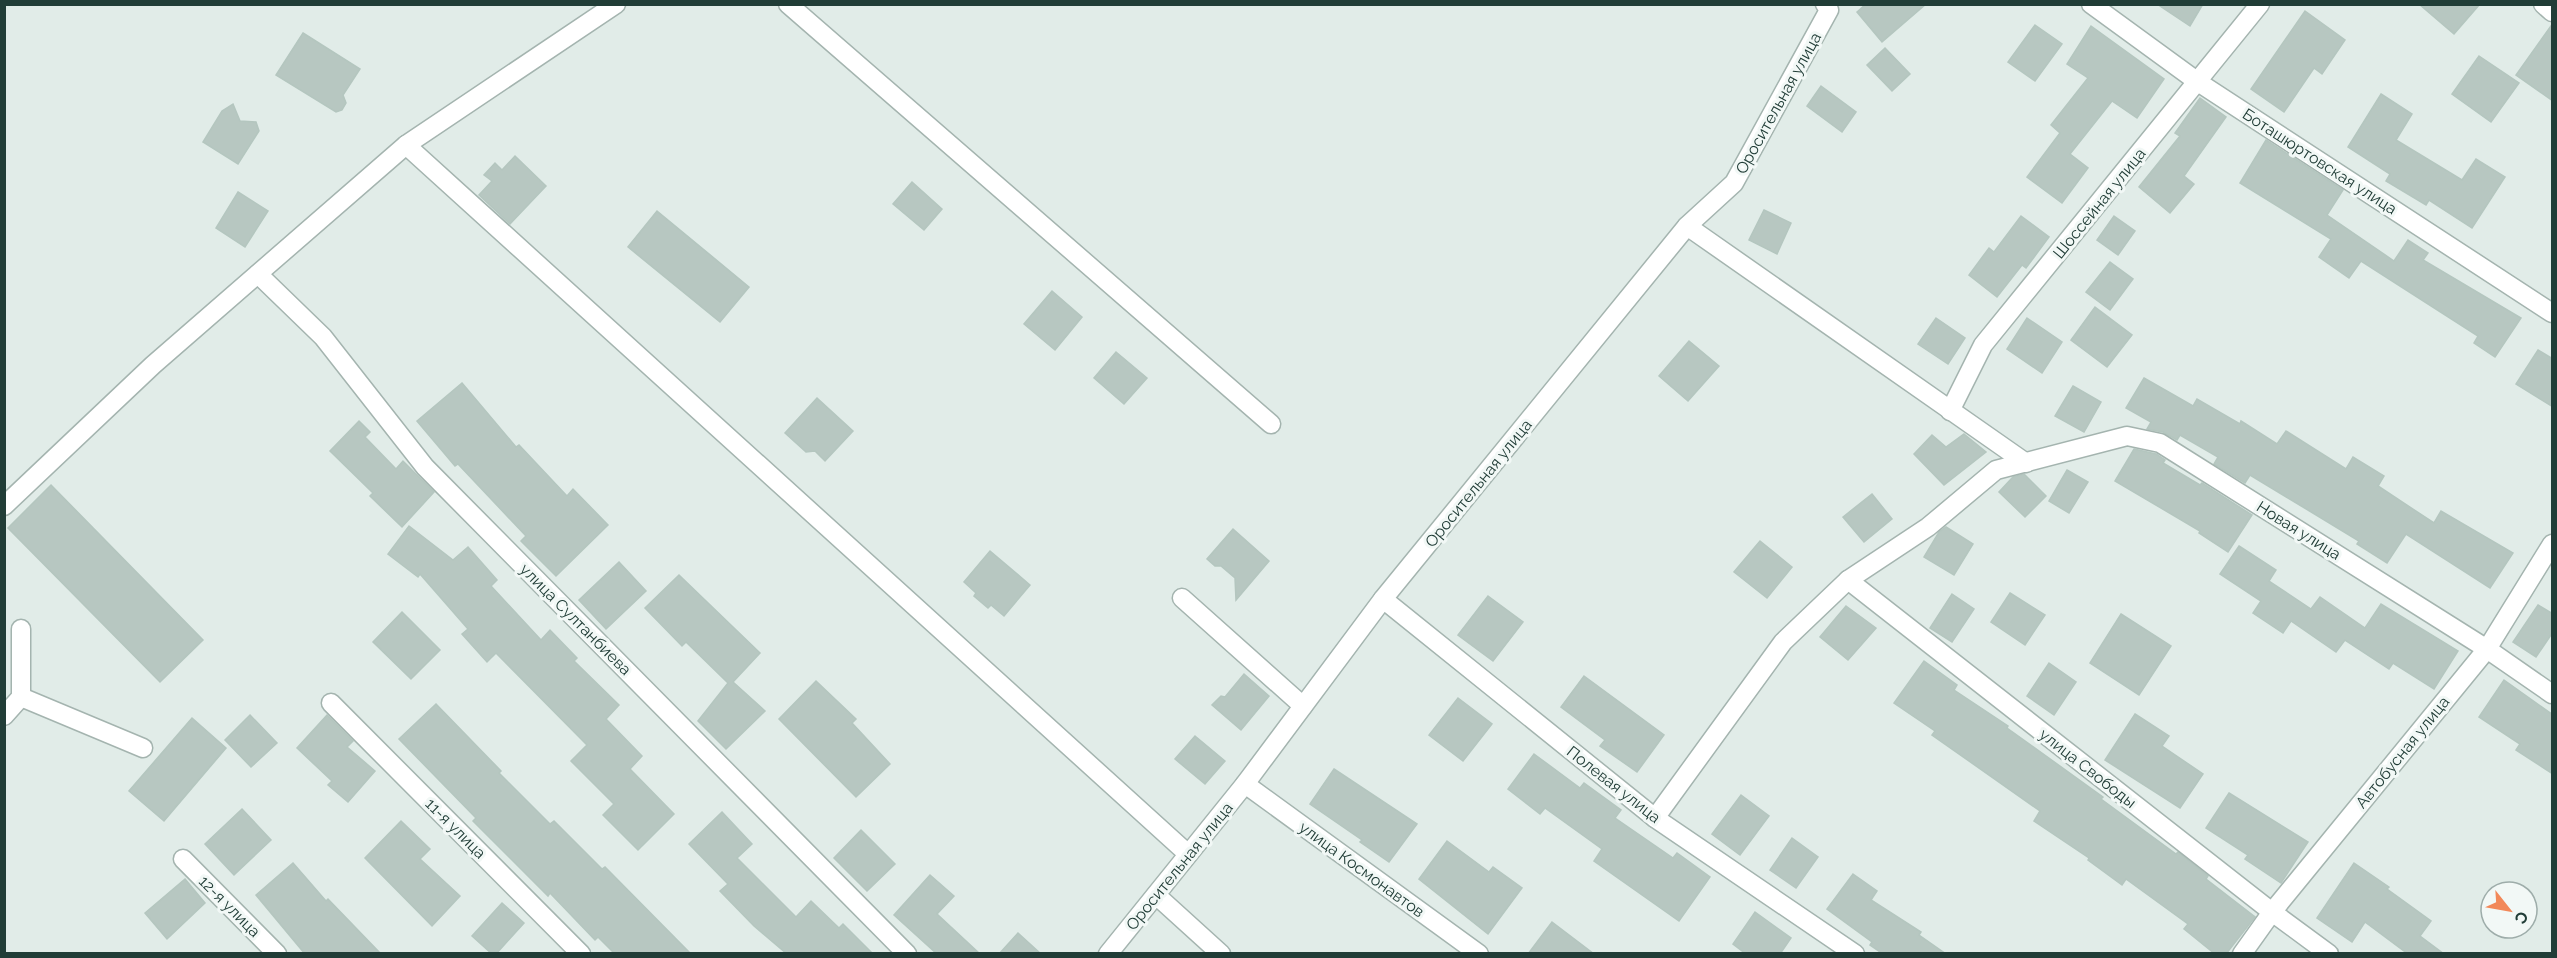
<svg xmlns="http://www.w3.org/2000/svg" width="2557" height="958" viewBox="0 0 2557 958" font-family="Raleway,sans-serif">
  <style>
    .building { fill: #b7c7c1; stroke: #b4c6bf; stroke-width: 1.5 }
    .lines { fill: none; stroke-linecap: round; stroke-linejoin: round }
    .minor-casing { stroke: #a4b4af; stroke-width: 21 }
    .minor { stroke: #fff; stroke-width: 18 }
    .labels { text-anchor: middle; stroke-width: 6; stroke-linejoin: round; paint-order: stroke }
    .street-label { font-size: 16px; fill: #213d37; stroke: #f2f8f6 }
  </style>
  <rect width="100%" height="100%" fill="#e1ece8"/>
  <g class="building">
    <polygon points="1866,4 1926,4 1882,42 1857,12"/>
    <polygon points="2157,4 2203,4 2190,26"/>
    <polygon points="2419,4 2480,4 2454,34"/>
    <polygon points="2305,11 2345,40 2322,74 2314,68 2284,112 2251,89"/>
    <polygon points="2553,23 2553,101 2516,75"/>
    <polygon points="2035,25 2062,44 2035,81 2008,62"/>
    <polygon points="2091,26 2164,79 2137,118 2112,101 2070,154 2088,168 2062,203 2027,177 2060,133 2051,125 2088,78 2067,64"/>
    <polygon points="303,33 360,69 343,95 346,103 342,110 336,112 276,75"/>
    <polygon points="1885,48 1910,74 1892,91 1867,65"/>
    <polygon points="2479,56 2519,83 2491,122 2452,94"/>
    <polygon points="1821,86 1856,112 1842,132 1807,106"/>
    <polygon points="2381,94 2412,114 2396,140 2462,180 2476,159 2505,177 2472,228 2429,200 2426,205 2386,181 2390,174 2348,147"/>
    <polygon points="2200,98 2226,117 2184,176 2194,184 2170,213 2139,187 2180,136 2175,133"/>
    <polygon points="233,104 240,121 256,122 259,131 238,164 203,142 222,111"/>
    <polygon points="2266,140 2343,190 2327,215 2394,261 2408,240 2428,253 2423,260 2521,318 2495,357 2474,343 2478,336 2361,261 2349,278 2319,257 2331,239 2240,183"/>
    <polygon points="515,156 546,186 510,224 479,195 492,181 484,175 495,163 502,170"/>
    <polygon points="912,182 942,209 924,230 893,204"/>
    <polygon points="238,192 268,211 245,247 216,228"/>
    <polygon points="1764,210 1791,223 1777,254 1749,240"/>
    <polygon points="657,211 749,287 720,322 628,247"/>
    <polygon points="2021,216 2049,237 2026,268 2022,265 1997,297 1969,275 1989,248 1994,252"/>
    <polygon points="2114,216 2135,231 2118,255 2097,240"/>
    <polygon points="2110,262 2133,279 2110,310 2086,292"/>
    <polygon points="1052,291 1082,317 1055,350 1024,324"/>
    <polygon points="2095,307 2132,335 2107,367 2071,340"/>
    <polygon points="1936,318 1965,338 1948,364 1918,344"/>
    <polygon points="2027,318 2062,342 2042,373 2007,349"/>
    <polygon points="1689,341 1719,366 1688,401 1659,376"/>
    <polygon points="2538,350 2553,359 2553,407 2516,384"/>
    <polygon points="1116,352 1147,378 1124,404 1094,378"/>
    <polygon points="2144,378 2193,406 2197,399 2240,424 2241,421 2277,444 2286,431 2346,469 2353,457 2384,476 2378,486 2434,523 2441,511 2513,553 2490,588 2406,534 2387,563 2357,544 2359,541 2250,475 2245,483 2214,464 2218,457 2180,435 2177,440 2163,432 2147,429 2151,422 2126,408"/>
    <polygon points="462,383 516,447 519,445 567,496 573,489 608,525 556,576 521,541 526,536 458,464 455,466 417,421"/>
    <polygon points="2073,386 2101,402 2084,432 2055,416"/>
    <polygon points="817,398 853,431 825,461 815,451 806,452 785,433"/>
    <polygon points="359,421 370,432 365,437 396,469 403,461 434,492 402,527 370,496 373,493 330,451"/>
    <polygon points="1964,434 1986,452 1944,485 1914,454 1932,435 1946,447"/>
    <polygon points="2134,449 2156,454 2165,460 2163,463 2200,485 2202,483 2252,515 2228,552 2199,533 2200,531 2115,481"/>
    <polygon points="2067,470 2088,482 2069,513 2049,501"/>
    <polygon points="2024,474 2046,496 2025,517 1999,492 2013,477"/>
    <polygon points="51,485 203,640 160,682 8,528"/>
    <polygon points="1872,494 1892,519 1864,542 1843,517"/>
    <polygon points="409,526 453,560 468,547 497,580 491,586 541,640 550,630 577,658 574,661 619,705 606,719 642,756 630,769 674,814 638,850 603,815 614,804 571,761 587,745 496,653 487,662 462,634 468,629 420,574 418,577 388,554"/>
    <polygon points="1946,527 1973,544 1954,575 1924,557 1939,532"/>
    <polygon points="1233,529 1269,561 1236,600 1235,578 1221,566 1215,566 1207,559"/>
    <polygon points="1760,541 1792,567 1767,598 1734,572"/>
    <polygon points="2239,546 2276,570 2269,581 2311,609 2320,597 2365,628 2381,604 2458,651 2434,689 2393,663 2389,669 2345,640 2336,652 2291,621 2283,633 2253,613 2261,601 2220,574"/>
    <polygon points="990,551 1030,585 1004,616 991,605 988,608 974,596 976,593 964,582"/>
    <polygon points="619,562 646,591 606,629 579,600"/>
    <polygon points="679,575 760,653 733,682 765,711 726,749 698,721 728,683 686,642 682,646 645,608"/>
    <polygon points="2010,593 2045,615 2025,645 1991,622"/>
    <polygon points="1952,594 1974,609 1952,642 1930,628"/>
    <polygon points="1488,596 1523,622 1493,661 1458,635"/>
    <polygon points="2538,605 2553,614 2553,632 2536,657 2513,642"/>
    <polygon points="1846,606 1876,628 1848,660 1820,637"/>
    <polygon points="402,612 440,650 411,679 373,642"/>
    <polygon points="2121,614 2171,646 2139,695 2090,663"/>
    <polygon points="1924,661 1957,685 1954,690 2008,726 2007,728 2103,797 2101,799 2176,854 2178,852 2208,876 2206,879 2255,917 2226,954 2215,954 2184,929 2188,924 2126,879 2122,885 2088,860 2089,858 2034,821 2040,811 1932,735 1935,731 1894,703"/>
    <polygon points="2049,663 2076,682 2054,715 2027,696"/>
    <polygon points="1244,674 1269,696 1241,730 1212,705 1221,696 1225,697"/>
    <polygon points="1584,676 1664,735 1637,772 1600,746 1605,740 1561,707"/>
    <polygon points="2504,680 2553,715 2553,774 2516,750 2520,744 2479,717"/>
    <polygon points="816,681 856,719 852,723 890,764 856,797 779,719"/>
    <polygon points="1458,698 1492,724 1463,761 1429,735"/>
    <polygon points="436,704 501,771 499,773 550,824 554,821 602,869 605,867 691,954 615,954 598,937 595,940 550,893 548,896 473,821 476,818 399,739"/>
    <polygon points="2135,714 2169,736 2162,746 2203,774 2180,808 2105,760"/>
    <polygon points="250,715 277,743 251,767 225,740"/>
    <polygon points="327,715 353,741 347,747 375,771 348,802 328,785 332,781 297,748"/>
    <polygon points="192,718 226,748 164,821 129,791"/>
    <polygon points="1195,736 1225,761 1205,784 1175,759"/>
    <polygon points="1534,754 1580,788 1584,783 1621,810 1615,818 1673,858 1677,853 1710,877 1679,921 1594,861 1602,849 1545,808 1540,814 1508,789"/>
    <polygon points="1334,769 1417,824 1389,862 1360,842 1362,840 1310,804"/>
    <polygon points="2229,793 2308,842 2281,883 2245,859 2248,855 2206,828"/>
    <polygon points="1741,795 1769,816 1740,855 1712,834"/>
    <polygon points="242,809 271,840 234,875 205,844"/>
    <polygon points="722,812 752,844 737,858 796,917 811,901 839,928 843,924 873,954 787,954 754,926 720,891 728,884 689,844"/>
    <polygon points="401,821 430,849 420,859 460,896 432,926 365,858"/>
    <polygon points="861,830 895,864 867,891 834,858"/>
    <polygon points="1792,838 1818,857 1796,888 1770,870"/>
    <polygon points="1447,841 1489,872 1493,867 1522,888 1488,934 1419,879"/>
    <polygon points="293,863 326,901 328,899 381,954 305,954 256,895"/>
    <polygon points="2354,863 2389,887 2387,889 2431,921 2420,936 2444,954 2408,954 2365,922 2352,942 2317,918"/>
    <polygon points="1853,874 1877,891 1871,900 1921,932 1919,935 1946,954 1883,954 1870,945 1872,942 1827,909"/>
    <polygon points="930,875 954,896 937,914 980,954 937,954 894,915"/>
    <polygon points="185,879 205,903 167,939 145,913"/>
    <polygon points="502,903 524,923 496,954 492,954 472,936"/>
    <polygon points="1755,912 1791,938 1780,954 1746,954 1733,944"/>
    <polygon points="1552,922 1594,954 1528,954"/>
    <polygon points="1018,933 1041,954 999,954"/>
  </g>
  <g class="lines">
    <g class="minor-casing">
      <g id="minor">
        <polyline points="788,4 1271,424"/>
        <polyline points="2091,4 2198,82 2552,313"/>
        <polyline points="2543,4 2552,12"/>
        <polyline points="406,145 1188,854"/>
        <polyline points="1687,226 2026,463"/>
        <polyline points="258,274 323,337 425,467 907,954"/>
        <polyline points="1950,411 1983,345 2260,4"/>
        <polyline points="4,506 153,365 406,145 616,4"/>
        <polyline points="1848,580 2272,912 2329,954"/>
        <polyline points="1182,598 1303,706"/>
        <polyline points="1383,599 1655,818 1855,954"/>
        <polyline points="21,697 143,748"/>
        <polyline points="331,703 581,954"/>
        <polyline points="4,716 21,697 21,629"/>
        <polyline points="1245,784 1479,954"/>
        <polyline points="1655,818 1783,642 1848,580 1928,527 1996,470 2127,436 2160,443 2487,649 2552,694"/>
        <polyline points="183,859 277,954"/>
        <polyline points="1156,895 1221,954"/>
        <polyline points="1108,954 1245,784 1383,599 1687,226 1734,183 1829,10 1825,4"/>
        <polyline points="2242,954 2272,912 2487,649 2552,544"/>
      </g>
    </g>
    <use href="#minor" class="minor"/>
  </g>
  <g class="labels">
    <g class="street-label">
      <text transform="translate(1778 103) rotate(-61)" y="6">Оросительная улица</text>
      <text transform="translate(2320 161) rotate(33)" y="6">Боташюртовская улица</text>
      <text transform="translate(2099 203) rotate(-51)" y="6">Шоссейная улица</text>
      <text transform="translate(1478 483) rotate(-51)" y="6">Оросительная улица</text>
      <text transform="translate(2299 530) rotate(32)" y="6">Новая улица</text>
      <text transform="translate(576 619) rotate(45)" y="6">улица Султанбиева</text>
      <text transform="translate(2402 752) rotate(-51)" y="6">Автобусная улица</text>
      <text transform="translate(2088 768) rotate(38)" y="6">улица Свободы</text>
      <text transform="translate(1614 784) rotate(38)" y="6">Полевая улица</text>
      <text transform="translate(456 828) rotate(45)" y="6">11-я улица</text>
      <text transform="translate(1179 866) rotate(-51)" y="6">Оросительная улица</text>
      <text transform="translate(1362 869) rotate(36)" y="6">улица Космонавтов</text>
      <text transform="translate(230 906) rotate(45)" y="6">12-я улица</text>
    </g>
  </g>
  <rect width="2557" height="958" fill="none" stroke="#213d37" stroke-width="12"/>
  <g transform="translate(2509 910) rotate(121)"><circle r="28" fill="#f2f8f6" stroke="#9eadaa" stroke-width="1.5"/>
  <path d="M0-4.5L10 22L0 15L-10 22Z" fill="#f28859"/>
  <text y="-9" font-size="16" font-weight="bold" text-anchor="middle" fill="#213d37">С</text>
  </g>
</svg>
